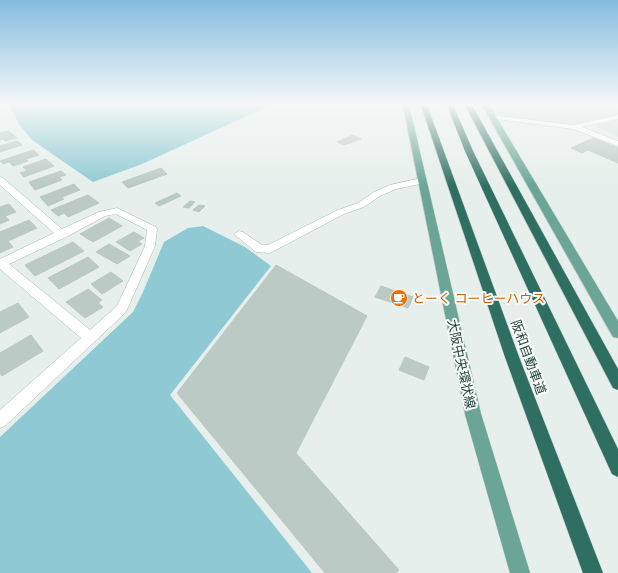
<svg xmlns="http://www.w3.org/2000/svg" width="618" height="573" viewBox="0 0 618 573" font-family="Poppins,'Noto Sans JP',sans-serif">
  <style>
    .built { fill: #d4dfda }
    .water { fill: #8ec9d4 }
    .building { fill: #bbcac4; stroke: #b8c9c2 }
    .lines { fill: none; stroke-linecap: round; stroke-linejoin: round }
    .street-casing { stroke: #a8b8b2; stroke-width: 1 }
    .primary-casing { stroke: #c2cac8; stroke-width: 1 }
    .highway-casing { stroke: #c2cac8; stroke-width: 1 }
    .street { fill: #fff; fill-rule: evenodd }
    .primary { fill: #6aa596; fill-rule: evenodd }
    .highway { fill: #2f6f62; fill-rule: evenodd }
    .labels { text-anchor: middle; stroke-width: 4; stroke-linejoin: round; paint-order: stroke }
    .food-label { font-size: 13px; fill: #c56008; stroke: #f7fbf9; text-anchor: start }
    .street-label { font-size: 13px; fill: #24423a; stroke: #f7fbf9 }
  </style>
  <rect width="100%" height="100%" fill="#e6efeb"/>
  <g class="built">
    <polygon points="485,105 618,105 618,115 573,126 491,116"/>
    <polygon points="618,120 618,137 595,126"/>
  </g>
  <g class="water">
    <polygon points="8,105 271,105 142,164 93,182 32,140 18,123 15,115"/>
    <polygon points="203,226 245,247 271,266 170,395 312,573 0,573 0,437 133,312 143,292 164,242 188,228"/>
  </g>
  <g class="building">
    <polygon points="9,131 17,138 5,141 3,139 0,140 0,133"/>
    <polygon points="353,135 361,139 344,145 337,142"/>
    <polygon points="593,138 618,148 618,163 588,150 582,153 571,148"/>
    <polygon points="17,141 22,145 0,152 0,146"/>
    <polygon points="33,150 39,155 26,159 28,161 13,166 9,162 3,164 0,161"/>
    <polygon points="46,159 54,166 24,177 20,173 27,171 23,167"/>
    <polygon points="161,168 167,174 128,188 122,182"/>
    <polygon points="61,171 66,175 59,177 62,180 35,190 29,182"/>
    <polygon points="74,184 80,190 62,197 64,199 48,206 40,197"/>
    <polygon points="177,193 181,196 159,206 155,203"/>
    <polygon points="88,195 99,203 68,217 64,213 58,216 51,210"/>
    <polygon points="190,201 195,202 189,208 183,207"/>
    <polygon points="9,204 16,212 5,216 9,220 0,224 0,207"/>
    <polygon points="199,205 205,206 199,212 193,210"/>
    <polygon points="109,218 122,226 93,242 80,234"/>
    <polygon points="29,220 37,228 8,241 13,247 0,253 0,232"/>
    <polygon points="134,232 144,238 138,241 142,244 130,251 116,242"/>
    <polygon points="73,242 84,251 35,276 25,265"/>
    <polygon points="109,244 130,256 117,264 96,252"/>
    <polygon points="88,257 99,267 59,289 48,278"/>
    <polygon points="276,265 367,316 296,453 399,570 396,573 325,573 177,393"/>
    <polygon points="111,272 123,281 102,294 91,284"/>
    <polygon points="381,286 413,297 408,308 375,297"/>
    <polygon points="88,289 102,300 98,303 103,307 85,318 66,302"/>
    <polygon points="18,303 29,317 0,333 0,312"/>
    <polygon points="31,335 43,351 2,376 0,373 0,353"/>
    <polygon points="405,357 429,367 424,380 399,370"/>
  </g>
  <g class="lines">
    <g class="street-casing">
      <g id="street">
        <polygon points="490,115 574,125 618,115 618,119 582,127 618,141 618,146 573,129 488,118 487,117"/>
        <path d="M 0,177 L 3,178 L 62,229 L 99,212 L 117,208 L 156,227 L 157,229 L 155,246 L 126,312 L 6,425 L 0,428 L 0,410 L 81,338 L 0,269 L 0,259 L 54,233 L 0,185 ZM 116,214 L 147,230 L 145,246 L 117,306 L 90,330 L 9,264 L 66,237 L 105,216 Z"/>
        <polygon points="422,178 426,181 425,183 396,189 380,196 364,207 344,214 270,253 256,252 234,234 239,231 243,232 262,245 268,245 338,210 358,203 374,192 390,185"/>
      </g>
    </g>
    <g class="primary-casing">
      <g id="primary">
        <polygon points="403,105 409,105 481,414 530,573 510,573 465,414"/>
        <polygon points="482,105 489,105 618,321 618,338 613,337"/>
      </g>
    </g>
    <g class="highway-casing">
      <g id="highway">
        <polygon points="421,105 427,105 519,357 603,573 583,573 505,357"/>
        <polygon points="447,105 453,105 473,151 618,449 618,477 612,474 465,151"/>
        <polygon points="465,105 472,105 618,369 618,390 613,388"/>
      </g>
    </g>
    <use href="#street" class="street"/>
    <use href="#primary" class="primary"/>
    <use href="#highway" class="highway"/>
  </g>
  <linearGradient id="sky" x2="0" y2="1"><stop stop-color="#84bce0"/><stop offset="0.56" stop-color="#f4f8f6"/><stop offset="1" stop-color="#f4f8f6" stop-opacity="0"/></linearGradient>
  <rect width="618" height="186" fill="url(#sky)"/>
  <defs>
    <g id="cafe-disc" transform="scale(0.9)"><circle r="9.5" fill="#e8710a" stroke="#f7fbf9"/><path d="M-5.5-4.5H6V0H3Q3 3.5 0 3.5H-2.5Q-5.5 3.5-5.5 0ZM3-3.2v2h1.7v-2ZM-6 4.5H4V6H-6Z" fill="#fff"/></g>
  </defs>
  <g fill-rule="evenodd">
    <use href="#cafe-disc" x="399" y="298"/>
  </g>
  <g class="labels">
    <g class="food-label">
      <text x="412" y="303">とーく コーヒーハウス</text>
    </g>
    <g class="street-label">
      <text transform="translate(529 357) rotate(70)" y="5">阪和自動車道</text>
      <text transform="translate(462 364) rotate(78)" y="5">大阪中央環状線</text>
    </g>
  </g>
</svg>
